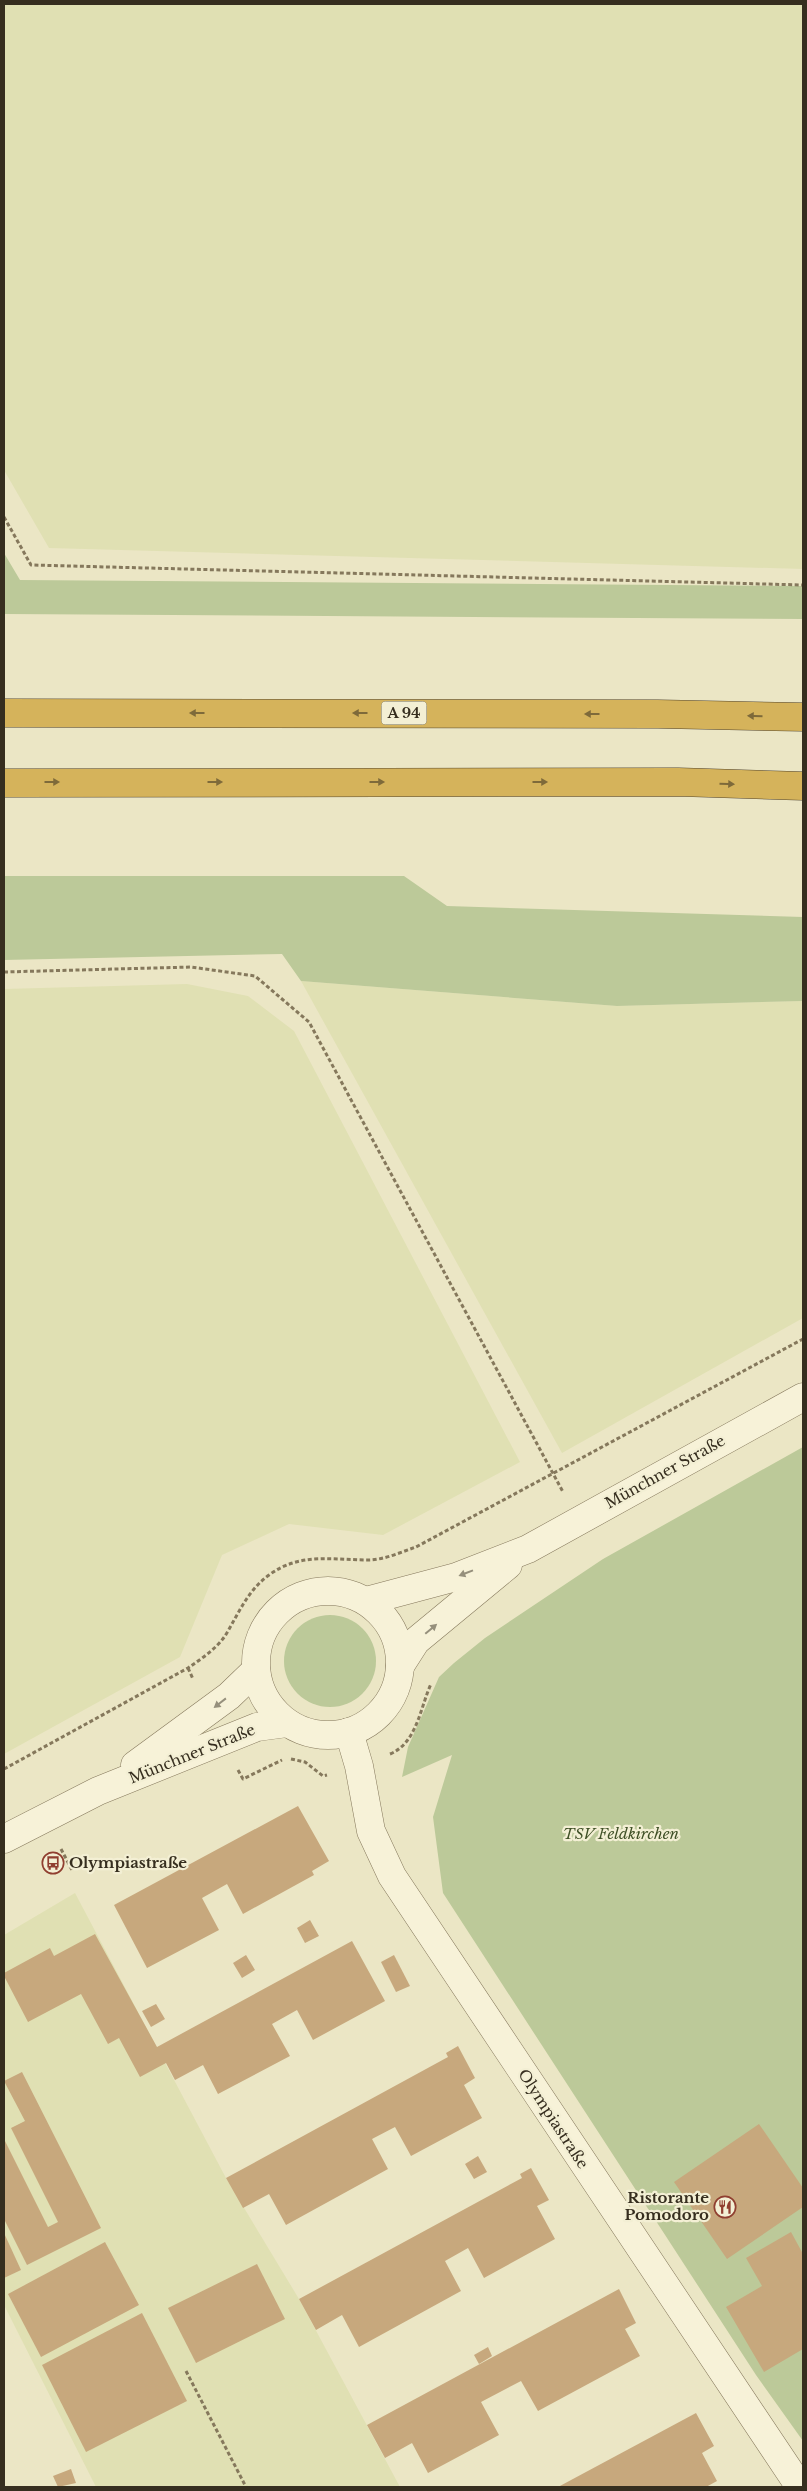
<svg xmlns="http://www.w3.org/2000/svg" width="807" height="2491" viewBox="0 0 807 2491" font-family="'Libre Baskerville',serif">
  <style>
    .farmland { fill: #e0e0b3 }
    .green { fill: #bcc999 }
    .building { fill: #c7a87d }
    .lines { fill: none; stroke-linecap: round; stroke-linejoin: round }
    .minor-casing { stroke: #85785c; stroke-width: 29 }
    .tertiary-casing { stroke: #85785c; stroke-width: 29 }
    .motorway-casing { stroke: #534630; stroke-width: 29 }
    .path { stroke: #85785c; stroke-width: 3; stroke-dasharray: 4 2.5; stroke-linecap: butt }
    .minor { stroke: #f7f2d8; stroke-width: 28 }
    .tertiary { stroke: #f7f2d8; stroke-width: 28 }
    .motorway { stroke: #d5b35b; stroke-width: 28 }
    .oneway { fill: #7e6a3a }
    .oneway2 { fill: #96907c }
    .labels { text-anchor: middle; stroke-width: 4.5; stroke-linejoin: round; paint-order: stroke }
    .shield { fill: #f3efd4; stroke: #6f6855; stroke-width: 1 }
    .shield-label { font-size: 14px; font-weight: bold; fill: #362e1f }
    .street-label { font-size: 15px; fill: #362e1f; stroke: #f3efd4 }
    .park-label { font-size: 15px; font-style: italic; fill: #405127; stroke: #f3efd4 }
    .poi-label { font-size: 15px; font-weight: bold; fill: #362e1f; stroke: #f3efd4; text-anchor: start }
  </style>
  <rect width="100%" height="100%" fill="#ebe6c5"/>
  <g class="farmland">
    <polygon points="4,4 803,4 803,569 49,548 4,470"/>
    <polygon points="301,981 617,1006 803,1001 803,1318 562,1453"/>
    <polygon points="187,984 248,996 294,1031 520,1462 383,1535 289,1524 222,1555 180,1657 4,1754 4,989"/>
    <polygon points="75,1893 226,2178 299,2299 400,2487 96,2487 4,2305 4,1935"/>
  </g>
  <g class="green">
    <polygon points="4,553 20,580 803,586 803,619 4,614"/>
    <polygon points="4,876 404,876 447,906 803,917 803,1001 617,1006 301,981 282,954 4,960"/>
    <polygon points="803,1447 803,2441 756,2375 443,1893 433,1817 452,1755 402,1777 408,1747 439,1677 454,1663 485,1638 603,1559"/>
    <circle cx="330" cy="1661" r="46"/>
  </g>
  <g class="building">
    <polygon points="298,1806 329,1861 312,1871 314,1875 243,1914 227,1884 202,1898 219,1930 147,1968 114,1905"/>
    <polygon points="310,1920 319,1936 305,1943 297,1928"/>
    <polygon points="95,1934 157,2047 352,1941 385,2001 313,2040 297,2010 272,2024 290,2056 218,2094 203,2065 175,2080 166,2063 140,2077 119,2038 108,2044 81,1994 28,2022 4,1976 4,1973 50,1948 54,1956"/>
    <polygon points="246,1955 255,1970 242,1978 233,1963"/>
    <polygon points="394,1955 410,1986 396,1992 381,1962"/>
    <polygon points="156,2004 165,2019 151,2027 142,2011"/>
    <polygon points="458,2046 475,2078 464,2085 482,2118 411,2156 395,2127 372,2139 388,2169 286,2225 269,2194 243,2208 226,2178 448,2057 446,2053"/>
    <polygon points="22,2072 101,2228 27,2265 4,2219 4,2139 48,2227 58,2222 11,2128 25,2121 4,2081"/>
    <polygon points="759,2124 803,2188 803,2207 727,2259 674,2182"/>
    <polygon points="478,2156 487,2172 474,2179 465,2164"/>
    <polygon points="531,2168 549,2200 537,2206 555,2239 484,2278 468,2248 445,2261 461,2291 359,2347 342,2315 316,2330 299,2299 522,2178 520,2174"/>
    <polygon points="791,2232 803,2254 803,2349 764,2372 726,2307 762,2286 746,2258"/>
    <polygon points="4,2233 21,2270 4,2278"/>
    <polygon points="105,2242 139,2305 41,2357 8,2294"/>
    <polygon points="257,2264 285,2319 196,2363 168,2308"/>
    <polygon points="619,2289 636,2323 625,2329 640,2356 538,2411 521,2381 481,2402 499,2435 428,2473 412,2443 385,2458 367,2425"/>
    <polygon points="142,2313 187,2401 86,2452 42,2365"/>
    <polygon points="488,2347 492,2356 479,2364 474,2355"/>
    <polygon points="696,2413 714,2446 702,2453 717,2481 706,2487 558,2487"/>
    <polygon points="71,2469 76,2483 58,2487 53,2476"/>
  </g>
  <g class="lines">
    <g class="minor-casing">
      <polyline id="minor" points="349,1732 359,1766 371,1831 392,1876 800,2487"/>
    </g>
    <g class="tertiary-casing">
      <g id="tertiary">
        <circle cx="328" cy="1663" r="72"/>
        <polyline points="366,1601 456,1577 528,1549 803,1397"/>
        <polyline points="400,1666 416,1641 508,1565"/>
        <polyline points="135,1765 229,1696 256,1670"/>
        <polyline points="4,1839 98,1791 257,1727 287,1723"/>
      </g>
    </g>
    <g class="motorway-casing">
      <g id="motorway">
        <polyline points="4,713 658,714 803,717"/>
        <polyline points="4,783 678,782 803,786"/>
      </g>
    </g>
    <g class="path">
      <polyline points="4,517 31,565 803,585"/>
      <polyline points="4,972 191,967 255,976 309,1022 563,1492"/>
      <polyline points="188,1668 193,1679"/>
      <path d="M 390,1754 C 417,1743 420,1708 431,1684"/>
      <polyline points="291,1759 305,1762 323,1776 327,1775"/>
      <path d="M 4,1769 L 188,1668 C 201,1659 216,1649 225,1636 C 239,1613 247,1591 269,1575 C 300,1552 333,1560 368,1560 C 384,1560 401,1552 416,1547 L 803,1339"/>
      <polyline points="238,1770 243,1779 282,1760"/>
      <polyline points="61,1849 73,1872"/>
      <polyline points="186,2371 246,2487"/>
    </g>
    <use href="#minor" class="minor"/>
    <use href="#tertiary" class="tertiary"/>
    <use href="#motorway" class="motorway"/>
  </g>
  <defs><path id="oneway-solid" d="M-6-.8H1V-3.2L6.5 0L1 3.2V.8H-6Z" transform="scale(1.25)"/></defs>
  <g class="oneway">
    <use href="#oneway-solid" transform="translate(197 713) rotate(-180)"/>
    <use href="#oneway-solid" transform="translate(360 713) rotate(-180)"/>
    <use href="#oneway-solid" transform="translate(592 714) rotate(-180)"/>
    <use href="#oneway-solid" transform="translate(755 716) rotate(-179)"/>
    <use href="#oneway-solid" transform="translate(52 782)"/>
    <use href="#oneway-solid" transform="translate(215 782)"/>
    <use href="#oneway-solid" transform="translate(377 782)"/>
    <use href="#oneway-solid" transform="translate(540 782)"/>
    <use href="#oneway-solid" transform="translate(727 784) rotate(2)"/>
  </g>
  <g class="oneway2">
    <use href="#oneway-solid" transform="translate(466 1573) rotate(159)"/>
    <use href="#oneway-solid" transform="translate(431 1629) rotate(-40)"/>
    <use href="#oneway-solid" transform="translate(220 1703) rotate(142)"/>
  </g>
  <defs>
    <g id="bus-ring" transform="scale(1.125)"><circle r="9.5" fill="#f3efd4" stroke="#903f30" stroke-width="1.5"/><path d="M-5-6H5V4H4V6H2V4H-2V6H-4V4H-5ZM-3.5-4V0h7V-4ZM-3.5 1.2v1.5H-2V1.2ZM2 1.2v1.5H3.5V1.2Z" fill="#903f30"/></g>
    <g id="restaurant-ring" transform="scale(1.125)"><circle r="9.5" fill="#f3efd4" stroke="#903f30" stroke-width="1.5"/><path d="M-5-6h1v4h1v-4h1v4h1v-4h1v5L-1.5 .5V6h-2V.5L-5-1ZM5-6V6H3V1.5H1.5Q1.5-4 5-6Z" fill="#903f30"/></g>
  </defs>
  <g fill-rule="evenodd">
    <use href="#bus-ring" x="53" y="1863"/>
    <use href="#restaurant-ring" x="725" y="2207"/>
  </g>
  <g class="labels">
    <rect class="shield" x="381.5" y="701.5" width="45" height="23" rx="4"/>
    <g class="shield-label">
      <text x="404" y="718">A 94</text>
    </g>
    <g class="street-label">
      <text transform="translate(665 1472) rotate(-29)" y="5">Münchner Straße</text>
      <text transform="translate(192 1754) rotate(-22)" y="5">Münchner Straße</text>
      <text transform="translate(553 2119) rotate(57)" y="5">Olympiastraße</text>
    </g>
    <g class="park-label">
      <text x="621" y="1839">TSV Feldkirchen</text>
    </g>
    <g class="poi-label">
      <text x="69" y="1868">Olympiastraße</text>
      <text x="709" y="2203" text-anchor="end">Ristorante<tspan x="709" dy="17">Pomodoro</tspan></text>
    </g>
  </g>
  <rect width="807" height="2491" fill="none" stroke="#362e1f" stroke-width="10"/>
</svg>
